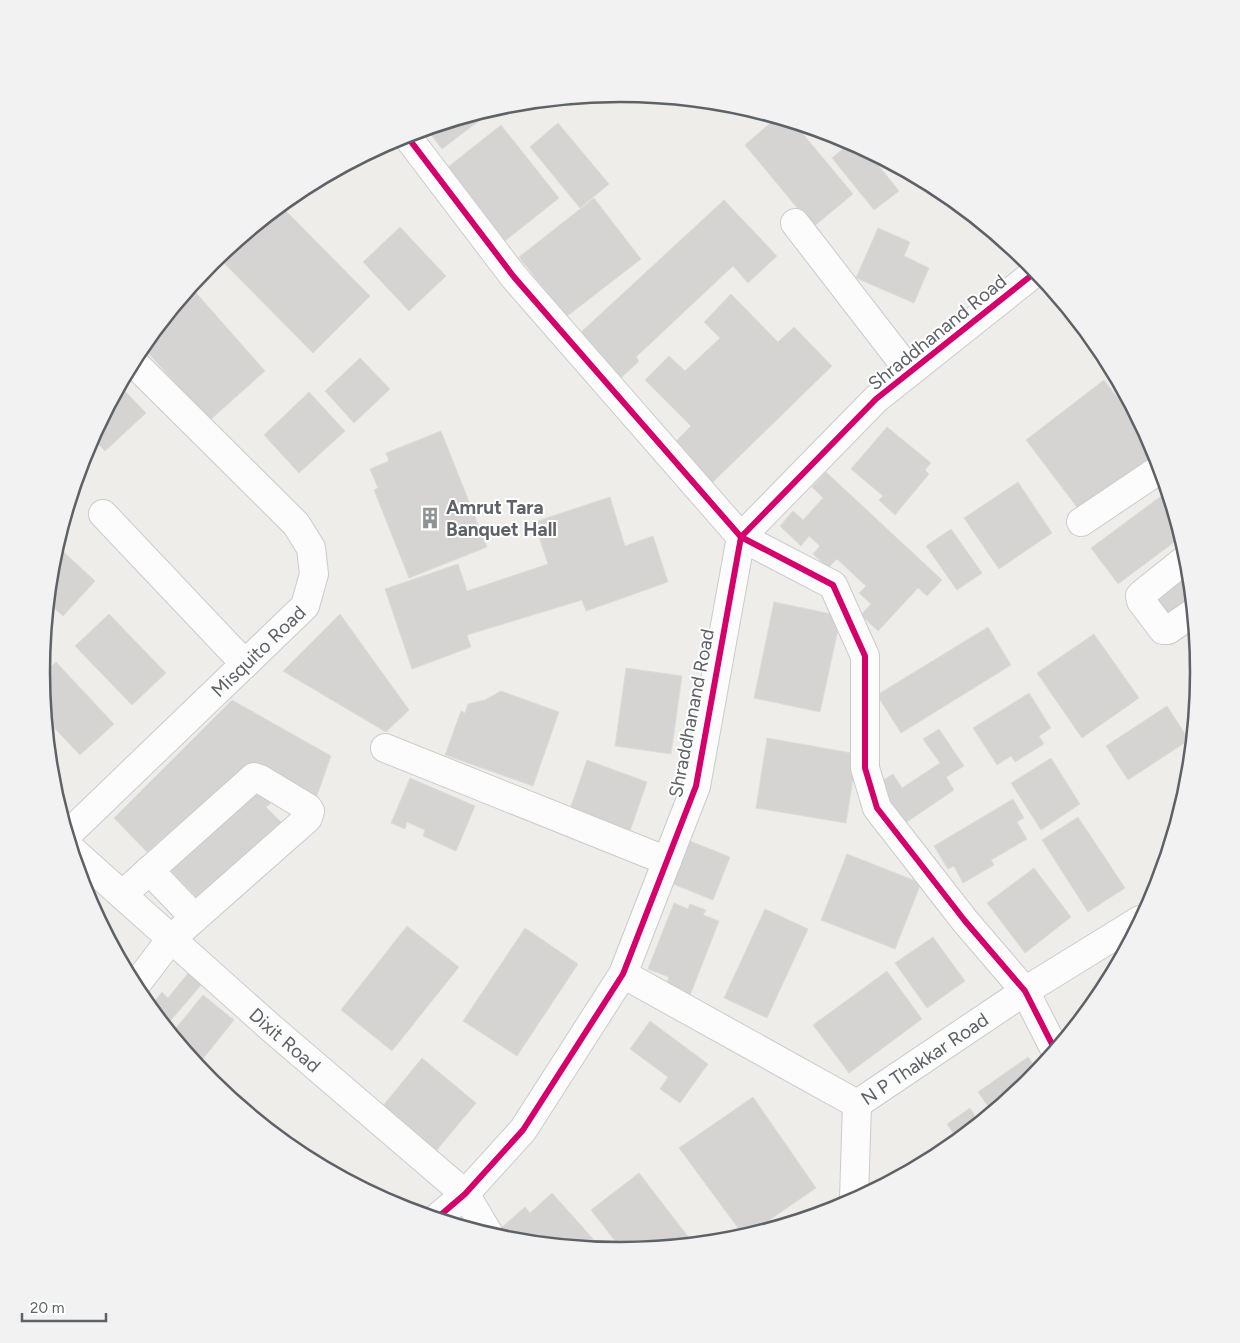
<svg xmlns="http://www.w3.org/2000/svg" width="1240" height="1343" viewBox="0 0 1240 1343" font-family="Figtree,sans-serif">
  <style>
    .building { fill: #d5d4d2; stroke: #dedcd8 }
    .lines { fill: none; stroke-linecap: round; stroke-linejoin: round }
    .minor-casing { stroke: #cacbcb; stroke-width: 30 }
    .minor { stroke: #fcfcfc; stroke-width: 28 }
    .cycleway-casing { stroke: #fff; stroke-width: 9 }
    .cycleway { stroke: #d6006c; stroke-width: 6 }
    .labels { text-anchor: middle; stroke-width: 4; stroke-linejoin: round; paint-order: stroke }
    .street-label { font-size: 19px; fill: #5e6267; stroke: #fff }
    .poi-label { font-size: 19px; font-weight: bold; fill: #5e6267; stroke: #fff; text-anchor: start }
    .rim { fill: none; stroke: #5e6267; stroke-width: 2.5 }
  </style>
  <rect width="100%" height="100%" fill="#eeede9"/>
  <g class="building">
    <polygon points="485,111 488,114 442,149 426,128"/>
    <polygon points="777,117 793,122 853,194 813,227 745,145"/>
    <polygon points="558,123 609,184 580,208 530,147"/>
    <polygon points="501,125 559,198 505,241 448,167"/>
    <polygon points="851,142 866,150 899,191 874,210 832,158"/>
    <polygon points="309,185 311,186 286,211 370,296 313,353 218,257 299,190"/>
    <polygon points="594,198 641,259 566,317 519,257"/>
    <polygon points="724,200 777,256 748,283 733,266 636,357 639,361 621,378 580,333"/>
    <polygon points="400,227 446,276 409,311 363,262"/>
    <polygon points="878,228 910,242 904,256 929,268 914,303 856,278"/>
    <polygon points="191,287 265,371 209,421 142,346"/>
    <polygon points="731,294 778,342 794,327 832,366 710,485 672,445 691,426 645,380 669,356 685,371 720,338 704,322"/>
    <polygon points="360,358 390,389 354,423 325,391"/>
    <polygon points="1104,380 1147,436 1155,450 1157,458 1083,515 1026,440"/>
    <polygon points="120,386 146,413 105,451 92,437"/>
    <polygon points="309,392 345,431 299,473 264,435"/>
    <polygon points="887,427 931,463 925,470 929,474 895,515 879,500 883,496 851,469"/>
    <polygon points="441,431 487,547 409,578 374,490 378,488 370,469 389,461 386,453"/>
    <polygon points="826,472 942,580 927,596 918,588 878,631 861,615 871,604 859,593 866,586 837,559 828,568 813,554 820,546 809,536 801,546 780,526 793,511 803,520 823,498 812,487"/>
    <polygon points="1018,482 1052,533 999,569 964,518"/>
    <polygon points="1164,494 1171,505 1181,537 1118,584 1091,548"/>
    <polygon points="610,497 625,546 653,536 668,582 586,611 582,600 467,635 471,647 412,669 385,589 458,564 467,591 548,564 534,522"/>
    <polygon points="951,529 982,573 957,590 926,546"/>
    <polygon points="56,545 95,581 63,616 48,603 52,558"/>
    <polygon points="1188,566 1193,608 1168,628 1147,601"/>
    <polygon points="774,602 841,616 820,712 754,698"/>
    <polygon points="109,614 166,673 132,705 75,646"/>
    <polygon points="340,614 409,710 386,732 283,671"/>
    <polygon points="988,627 1011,665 901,733 877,695"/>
    <polygon points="1094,634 1139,698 1082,738 1037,673"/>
    <polygon points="56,662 114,724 80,755 46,719 42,675"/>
    <polygon points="626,668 682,676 671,754 615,746"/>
    <polygon points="501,691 559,712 533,786 445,755 461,711 465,713 468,704 485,700"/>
    <polygon points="1029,693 1051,728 1039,736 1044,744 1015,762 1011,756 997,765 973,728"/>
    <polygon points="232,700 331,756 314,804 244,768 147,852 114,818"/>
    <polygon points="1167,706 1189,740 1128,780 1106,746"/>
    <polygon points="939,729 964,766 946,777 954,790 901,826 874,786 893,774 902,788 940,763 923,739"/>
    <polygon points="767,738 857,754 846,823 756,808"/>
    <polygon points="1051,758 1080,804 1041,830 1011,783"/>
    <polygon points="587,760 647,782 630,831 570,809"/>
    <polygon points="410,778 475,806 456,851 423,836 425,830 407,822 405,829 391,823"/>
    <polygon points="253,783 271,803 266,807 283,824 202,903 164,864"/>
    <polygon points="1013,799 1024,818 1017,822 1027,839 991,860 994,865 963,883 954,866 948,869 934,846"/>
    <polygon points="1078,817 1125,888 1088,912 1042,840"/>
    <polygon points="690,841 730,857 713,900 673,884"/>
    <polygon points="847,854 921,883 895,949 821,920"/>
    <polygon points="1034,868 1071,917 1025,953 987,903"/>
    <polygon points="674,903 688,909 690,904 706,910 703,915 719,921 689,998 665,988 669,977 648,969"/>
    <polygon points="765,909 808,929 767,1018 724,998"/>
    <polygon points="407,926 459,967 392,1051 341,1010"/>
    <polygon points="525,928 578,964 517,1056 463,1021"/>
    <polygon points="933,937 965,981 927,1008 895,963"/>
    <polygon points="887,971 922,1019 849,1073 813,1025"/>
    <polygon points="189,972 202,984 166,1026 150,1007 162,992 168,998"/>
    <polygon points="203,995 234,1020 198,1065 172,1033"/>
    <polygon points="650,1021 708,1064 680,1103 660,1089 668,1077 630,1049"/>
    <polygon points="1028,1057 1038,1070 1029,1081 992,1112 978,1092"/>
    <polygon points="422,1058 476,1103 431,1157 378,1112"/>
    <polygon points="753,1097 816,1188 749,1234 744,1236 679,1148"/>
    <polygon points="970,1108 979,1122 952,1144 951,1142 956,1138 947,1124"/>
    <polygon points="639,1173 693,1243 622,1250 591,1210"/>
    <polygon points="552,1193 595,1241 589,1247 513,1240 502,1227 525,1207 530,1213"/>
  </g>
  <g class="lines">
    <g class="minor-casing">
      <g id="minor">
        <polyline points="406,135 514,277 741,537 833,585 865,656 865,768 877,808 965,921 1025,991 1055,1050"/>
        <polyline points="795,223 910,372"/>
        <polyline points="103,514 245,664"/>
        <polyline points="1081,522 1160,469"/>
        <polyline points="1187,558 1142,594 1140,596 1141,601 1163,630 1168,630 1193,613"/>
        <polyline points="385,748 667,861"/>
        <path id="s1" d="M 68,834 L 305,606 L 314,574 L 311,548 L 296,524 L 133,362"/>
        <path id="s2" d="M 73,851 L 270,1027 L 465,1194 L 489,1234"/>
        <polyline points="149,870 195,918"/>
        <polyline points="122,895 254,777 260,779 308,808 310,811 308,818 171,939 135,986"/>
        <path id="s3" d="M 623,974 L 857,1104 L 1025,991 L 1140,920"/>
        <polyline points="854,1199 857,1104"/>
        <polyline points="437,1218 465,1194 523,1130 623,974 696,786 741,537 876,399 1037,271"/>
      </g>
    </g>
    <use href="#minor" class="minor"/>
    <g class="cycleway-casing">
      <g id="cycleway">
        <polyline points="406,135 514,277 741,537 833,585 865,656 865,768 877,808 965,921 1025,991 1055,1050"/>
        <polyline points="437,1218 465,1194 523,1130 623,974 696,786 741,537 876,399 1037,271"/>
      </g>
    </g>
    <use href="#cycleway" class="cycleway"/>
  </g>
  <defs>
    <g id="building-bare" transform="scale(1.725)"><path d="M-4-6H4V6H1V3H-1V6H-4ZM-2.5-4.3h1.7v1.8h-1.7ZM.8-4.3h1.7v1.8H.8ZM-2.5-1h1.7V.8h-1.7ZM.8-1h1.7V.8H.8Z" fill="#909394" stroke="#fff" stroke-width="2.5" paint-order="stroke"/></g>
  </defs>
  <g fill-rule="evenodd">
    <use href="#building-bare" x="430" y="518"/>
  </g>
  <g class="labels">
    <g class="street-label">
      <text transform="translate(937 332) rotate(-39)" y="7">Shraddhanand Road</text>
      <text dy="7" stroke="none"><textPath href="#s1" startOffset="264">Misquito Road</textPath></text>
      <text transform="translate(691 713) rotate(-79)" y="7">Shraddhanand Road</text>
      <text dy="7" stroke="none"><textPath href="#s2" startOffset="284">Dixit Road</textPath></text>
      <text dy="7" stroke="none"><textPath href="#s3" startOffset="349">N P Thakkar Road</textPath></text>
    </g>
    <g class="poi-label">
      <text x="446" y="514">Amrut Tara<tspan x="446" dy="22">Banquet Hall</tspan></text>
    </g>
  </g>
  <path d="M0 0H1240V1343H0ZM50 672a570 570 0 1 1 1140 0a570 570 0 1 1-1140 0Z" fill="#f2f2f3" fill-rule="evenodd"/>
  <path class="rim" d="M50 672a570 570 0 1 1 1140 0a570 570 0 1 1-1140 0Z"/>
  <path d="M22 1313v8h84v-8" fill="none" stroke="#5e6267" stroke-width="2.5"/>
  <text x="30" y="1313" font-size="15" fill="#5e6267" stroke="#ffffff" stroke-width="4" paint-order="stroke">20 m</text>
</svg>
